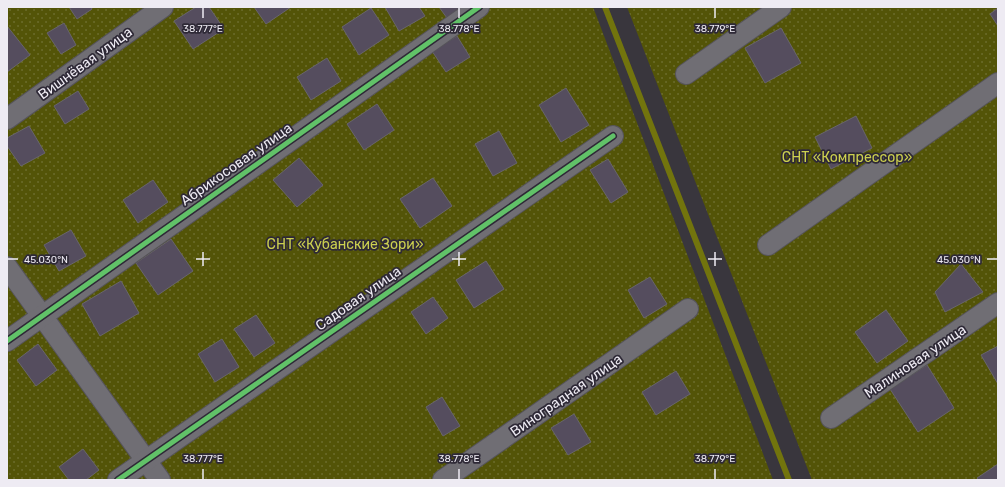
<svg xmlns="http://www.w3.org/2000/svg" width="1005" height="487" viewBox="0 0 1005 487" font-family="Rubik,sans-serif">
  <style>
    .garden { fill: url(#garden-dots) }
    .lines { fill: none; stroke-linecap: round; stroke-linejoin: round }
    .stream { stroke: #72740d; stroke-width: 6 }
    .building { fill: #554d5e; stroke: #68656c }
    .minor-casing { stroke: #56545a; stroke-width: 22 }
    .minor { stroke: #706e74; stroke-width: 20 }
    .cycleway-casing { stroke: #2e2936; stroke-width: 8 }
    .cycleway { stroke: #61c268; stroke-width: 5 }
    .ticks { fill: none; stroke: #eeebf3; stroke-width: 1.5 }
    .labels { text-anchor: middle; stroke-width: 3.5; stroke-linejoin: round; paint-order: stroke }
    .street-label { font-size: 14px; fill: #eeebf3; stroke: #2e2936 }
    .park-label { font-size: 14px; fill: #ccd04f; stroke: #2e2936 }
    .ticks-label { font-size: 10px; text-anchor: middle; fill: #eeebf3; stroke: #2e2936; stroke-width: 3.5; stroke-linejoin: round; paint-order: stroke }
  </style>
  <defs>
    <pattern id="garden-dots" width="8" height="8" patternUnits="userSpaceOnUse"><rect width="8" height="8" fill="#535408"/><path d="M2 2h.1M6 6h.1" fill="none" stroke="#6c6d2c" stroke-width="1.8" stroke-linecap="round"/></pattern>
  </defs>
  <rect width="100%" height="100%" fill="#39363d"/>
  <g class="garden">
    <polygon points="7,7 593,7 773,480 7,480"/>
    <polygon points="627,7 998,7 998,480 812,480"/>
  </g>
  <g class="lines">
    <polyline class="stream" points="605,7 789,480"/>
  </g>
  <g class="building">
    <polygon points="69,7 91,7 92,9 77,19"/>
    <polygon points="196,7 209,7 224,29 193,49 174,21"/>
    <polygon points="254,7 291,7 266,24"/>
    <polygon points="385,7 419,7 425,16 399,31"/>
    <polygon points="439,7 463,7 447,18"/>
    <polygon points="371,8 389,35 359,55 342,27"/>
    <polygon points="998,8 998,26 990,14"/>
    <polygon points="64,23 76,45 61,54 47,33"/>
    <polygon points="7,26 30,55 7,72"/>
    <polygon points="781,28 801,63 765,83 745,48"/>
    <polygon points="457,36 470,57 446,72 432,51"/>
    <polygon points="327,58 341,81 311,100 297,77"/>
    <polygon points="566,88 589,125 561,142 539,105"/>
    <polygon points="78,91 89,109 65,124 54,106"/>
    <polygon points="377,104 394,130 364,150 347,124"/>
    <polygon points="856,116 872,148 831,169 815,137"/>
    <polygon points="29,126 45,153 21,166 7,146 7,138"/>
    <polygon points="499,131 517,163 493,176 475,144"/>
    <polygon points="299,158 323,185 297,207 273,180"/>
    <polygon points="608,159 628,192 611,203 590,170"/>
    <polygon points="433,178 452,206 420,228 400,199"/>
    <polygon points="153,180 168,202 138,223 123,200"/>
    <polygon points="71,230 86,256 59,271 44,245"/>
    <polygon points="171,239 193,271 158,295 136,263"/>
    <polygon points="486,261 504,289 474,308 456,280"/>
    <polygon points="961,264 983,292 945,312 935,292"/>
    <polygon points="650,277 667,304 644,318 628,290"/>
    <polygon points="121,281 139,313 100,336 82,304"/>
    <polygon points="433,297 448,318 426,334 411,312"/>
    <polygon points="886,310 908,341 877,363 855,332"/>
    <polygon points="256,315 275,343 254,357 234,329"/>
    <polygon points="222,339 239,367 215,382 198,354"/>
    <polygon points="38,344 57,370 36,386 17,360"/>
    <polygon points="998,346 998,384 981,355"/>
    <polygon points="927,365 954,408 918,432 890,389"/>
    <polygon points="676,371 690,394 656,415 642,392"/>
    <polygon points="442,397 460,426 443,436 426,407"/>
    <polygon points="574,414 591,442 568,455 551,428"/>
    <polygon points="83,449 99,470 86,480 69,480 59,467"/>
    <polygon points="998,464 998,480 979,480 977,478"/>
  </g>
  <g class="lines">
    <g class="minor-casing">
      <g id="minor">
        <polyline points="686,74 781,7"/>
        <polyline points="7,119 163,7"/>
        <polyline points="768,245 998,83"/>
        <polyline points="7,267 160,480"/>
        <polyline points="7,341 479,7"/>
        <polyline points="831,418 998,303"/>
        <polyline points="118,480 613,136"/>
        <polyline points="443,480 688,309"/>
      </g>
    </g>
    <use href="#minor" class="minor"/>
    <g class="cycleway-casing">
      <g id="cycleway">
        <polyline points="7,341 479,7"/>
        <polyline points="118,480 613,136"/>
      </g>
    </g>
    <use href="#cycleway" class="cycleway"/>
  </g>
  <path class="ticks" d="M 203,8 L 203,18M 459,8 L 459,18M 715,8 L 715,18M 203,252 L 203,266M 459,252 L 459,266M 715,252 L 715,266M 8,259 L 18,259M 196,259 L 210,259M 452,259 L 466,259M 708,259 L 722,259M 987,259 L 997,259M 203,469 L 203,479M 459,469 L 459,479M 715,469 L 715,479"/>
  <g class="labels">
    <g class="street-label">
      <text transform="translate(85 63) rotate(-36)" y="5">Вишнёвая улица</text>
      <text transform="translate(236 164) rotate(-35)" y="5">Абрикосовая улица</text>
      <text transform="translate(358 298) rotate(-35)" y="5">Садовая улица</text>
      <text transform="translate(915 361) rotate(-34)" y="5">Малиновая улица</text>
      <text transform="translate(566 395) rotate(-35)" y="5">Виноградная улица</text>
    </g>
    <g class="park-label">
      <text x="847" y="162">СНТ «Компрессор»</text>
      <text x="345" y="249">СНТ «Кубанские Зори»</text>
    </g>
  </g>
  <g class="ticks-label">
    <text x="203" y="32">38.777°E</text>
    <text x="459" y="32">38.778°E</text>
    <text x="715" y="32">38.779°E</text>
    <text x="46" y="263">45.030°N</text>
    <text x="959" y="263">45.030°N</text>
    <text x="203" y="462">38.777°E</text>
    <text x="459" y="462">38.778°E</text>
    <text x="715" y="462">38.779°E</text>
  </g>
  <rect width="1005" height="487" fill="none" stroke="#eeebf3" stroke-width="16"/>
</svg>
